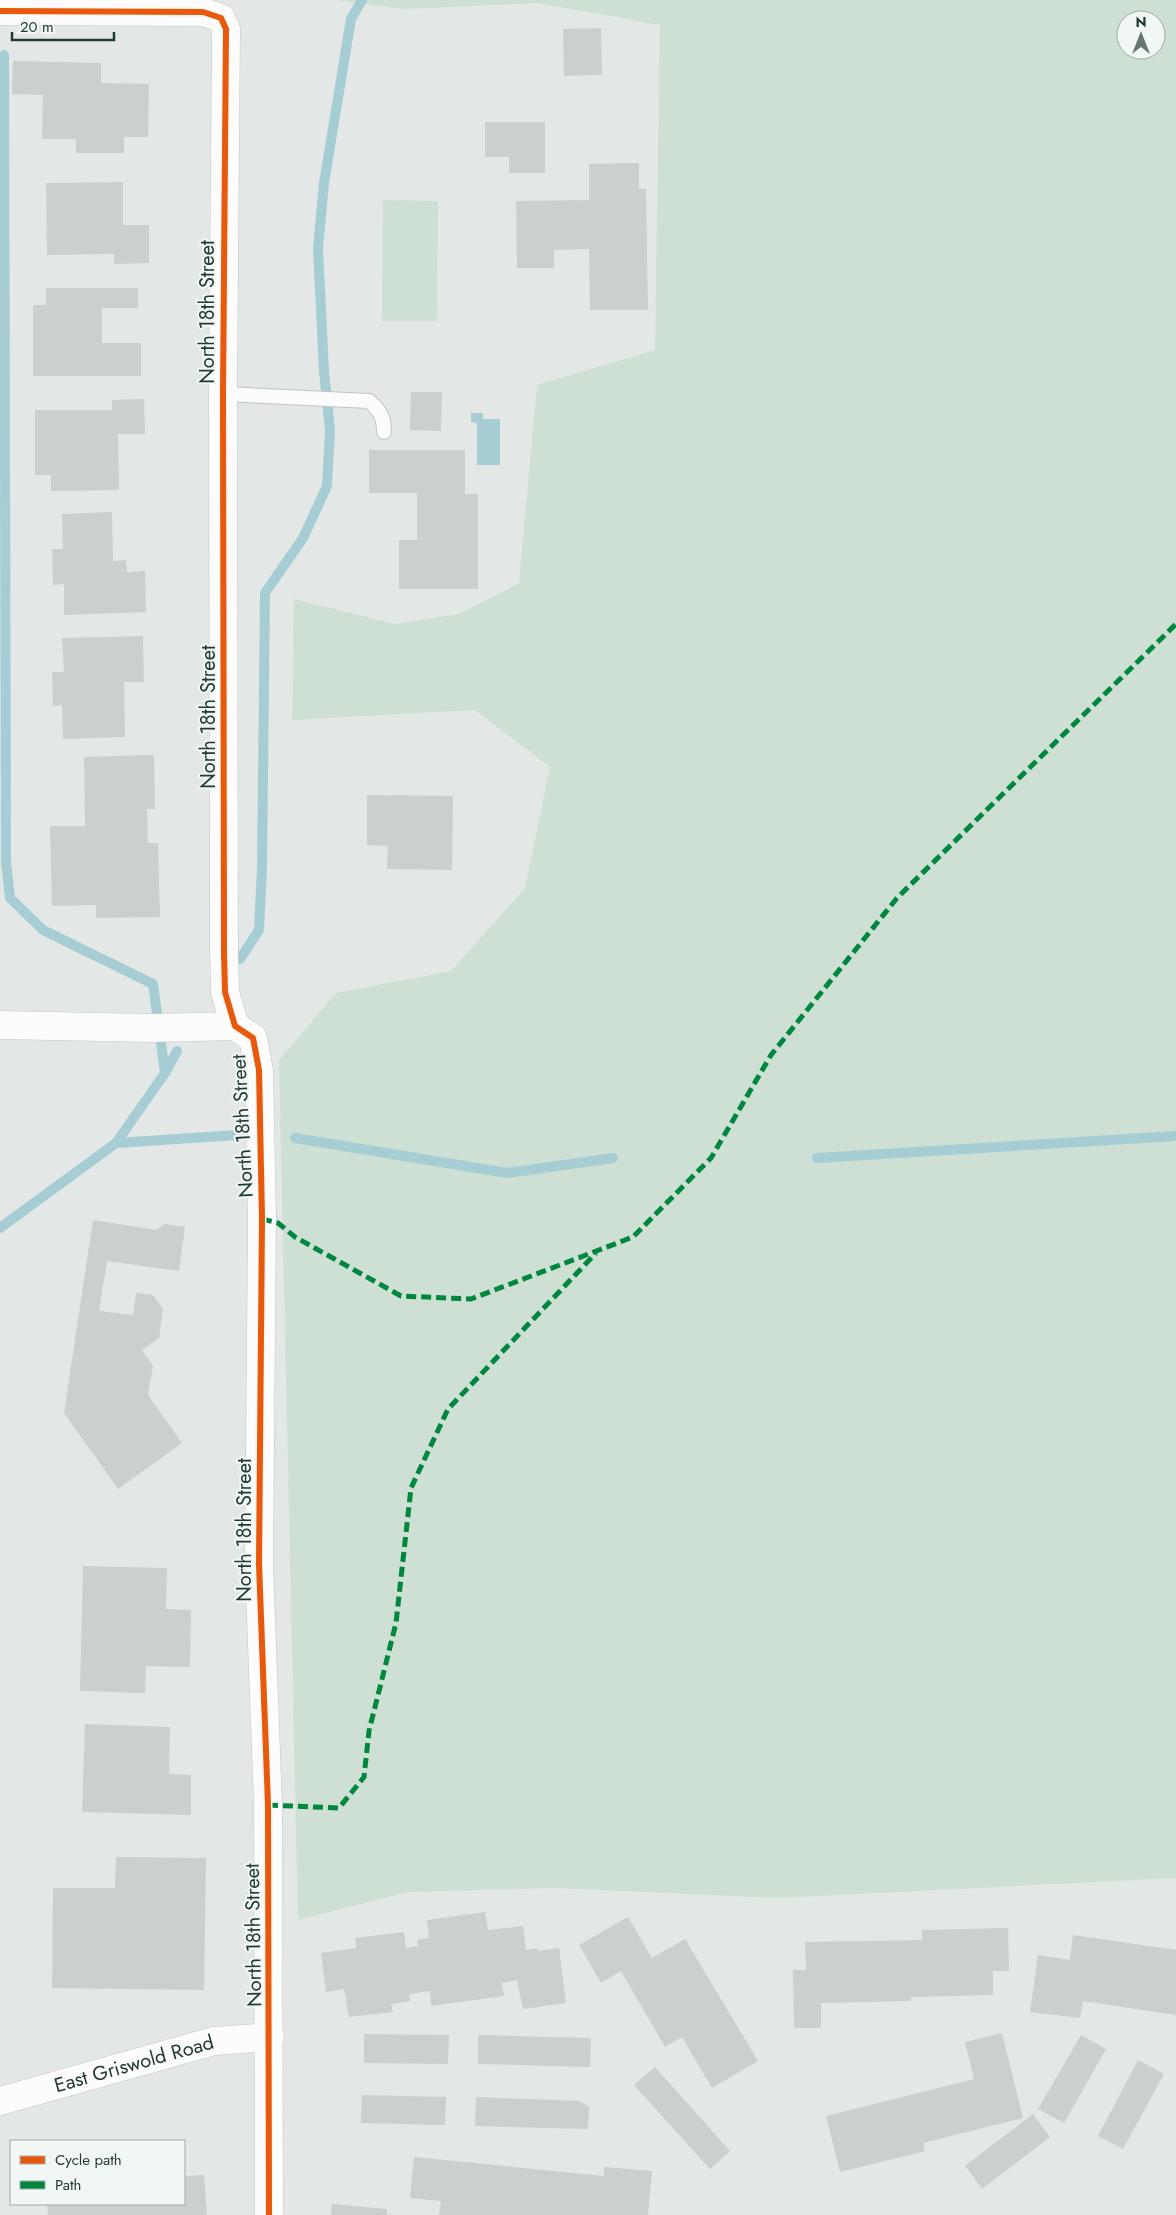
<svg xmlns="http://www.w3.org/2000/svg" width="1176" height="2215" viewBox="0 0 1176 2215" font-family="Jost,sans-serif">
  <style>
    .green { fill: #cde0d3; fill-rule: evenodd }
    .water { fill: #a7cdd4 }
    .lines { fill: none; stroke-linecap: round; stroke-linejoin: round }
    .stream { stroke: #a7cdd4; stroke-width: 10 }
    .building { fill: #cbcfcd }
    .lane-casing { stroke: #c0c5c3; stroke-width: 16 }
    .street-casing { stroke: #c0c5c3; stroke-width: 29 }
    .lane { stroke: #fbfcfb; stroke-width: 14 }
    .street { stroke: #fbfcfb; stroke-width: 28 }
    .quiet { stroke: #00873e; stroke-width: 5; stroke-dasharray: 10 5; stroke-linecap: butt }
    .cycleway-casing { stroke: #f1f7f4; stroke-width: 9 }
    .cycleway { stroke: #e8590c; stroke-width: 6 }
    .labels { text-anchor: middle; stroke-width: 4; stroke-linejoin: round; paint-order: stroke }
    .street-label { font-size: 20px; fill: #233a34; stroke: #f1f7f4 }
  </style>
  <rect width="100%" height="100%" fill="#e3e8e6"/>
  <g class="green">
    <path d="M 335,0 L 1176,0 L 1176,1878 L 777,1898 L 554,1888 L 408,1892 L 298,1920 L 279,1060 L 336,993 L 451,971 L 525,888 L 550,767 L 475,710 L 292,720 L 294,599 L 395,624 L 460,614 L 519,583 L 537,385 L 655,350 L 660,25 L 537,3 L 403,9 ZM 1126,20 L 1156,20 L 1156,50 L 1126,50 Z"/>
    <polygon points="383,200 438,201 437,321 382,321"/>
  </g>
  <polygon class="water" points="471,413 483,413 483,419 500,419 500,465 477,465 477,423 471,422"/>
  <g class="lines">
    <g class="stream">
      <polyline points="4,55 6,862 10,898 43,930 153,984 165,1073"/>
      <polyline points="240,959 259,930 262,868 265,593 303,538 327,486 330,431 324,371 318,248 324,183 351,19 362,0"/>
      <polyline points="295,1138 507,1173 613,1158"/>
      <polyline points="116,1143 165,1073 177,1051"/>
      <polyline points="817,1158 1176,1136"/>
      <polyline points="0,1228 116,1143 238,1135"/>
    </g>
  </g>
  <g class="building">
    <polygon points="601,28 602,75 564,76 563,29"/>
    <polygon points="13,61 101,63 101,83 149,84 148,137 124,137 124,153 76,153 76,139 42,139 43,95 12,94"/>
    <polygon points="485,122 545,122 545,173 509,173 509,157 485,157"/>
    <polygon points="639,163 639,189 646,189 648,310 590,310 589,249 554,250 554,268 517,268 516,201 589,200 589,164"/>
    <polygon points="123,182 123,225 149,225 149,263 114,264 114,254 47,255 46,183"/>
    <polygon points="46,288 138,288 138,308 102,308 102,343 141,343 141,376 33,376 33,305 46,305"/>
    <polygon points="411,392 442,392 441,431 410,430"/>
    <polygon points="144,399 145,434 118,434 119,490 51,491 51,475 35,475 35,410 112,410 112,400"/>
    <polygon points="369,450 465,450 465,494 478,494 478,589 399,589 399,540 417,540 417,493 369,493"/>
    <polygon points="112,512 113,561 126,560 127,572 145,571 146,612 64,615 64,584 53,585 52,549 63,549 62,514"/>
    <polygon points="143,636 144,682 124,682 125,737 63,739 62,705 53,706 52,672 64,672 62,638"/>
    <polygon points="154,755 155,809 147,809 148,843 158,843 160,917 96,918 96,905 52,906 50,826 85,826 84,757"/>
    <polygon points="367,795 453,796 452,870 387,869 388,846 367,845"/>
    <polygon points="93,1220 156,1230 165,1224 185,1227 179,1271 107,1261 99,1311 133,1315 136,1293 153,1295 163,1309 159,1338 142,1350 153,1366 148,1395 182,1443 118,1489 64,1413"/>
    <polygon points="83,1566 167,1568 166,1609 191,1610 190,1667 146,1666 145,1693 80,1691"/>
    <polygon points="85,1724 170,1727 169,1774 191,1775 191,1815 82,1812"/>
    <polygon points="116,1857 206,1858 204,1990 52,1988 53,1888 115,1888"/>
    <polygon points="485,1912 488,1930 523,1926 526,1950 537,1948 538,1951 559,1948 566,2003 523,2009 517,1980 502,1983 504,1996 431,2006 430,1991 409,1994 410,2001 391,2004 393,2012 349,2017 344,1989 326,1992 321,1953 356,1948 355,1938 404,1932 406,1948 418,1946 417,1940 429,1938 427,1920"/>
    <polygon points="628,1917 652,1958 685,1939 758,2061 712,2088 682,2037 665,2047 621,1971 601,1983 579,1945"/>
    <polygon points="1008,1928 1009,1971 993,1971 993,1995 911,1997 911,2001 821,2003 821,2028 794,2028 793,1970 806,1970 805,1942 922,1940 922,1930"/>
    <polygon points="1073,1935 1176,1950 1176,2015 1083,2001 1080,2018 1030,2012 1038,1955 1070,1960"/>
    <polygon points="1002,2033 1023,2118 923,2143 925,2151 840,2172 826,2116 974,2079 965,2042"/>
    <polygon points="364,2034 449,2035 448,2064 364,2063"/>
    <polygon points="478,2035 591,2038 590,2067 478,2064"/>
    <polygon points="1081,2035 1106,2049 1064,2123 1038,2109"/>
    <polygon points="1138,2060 1164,2074 1123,2149 1098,2136"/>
    <polygon points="655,2067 730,2151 710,2169 634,2085"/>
    <polygon points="362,2095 446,2097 445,2125 361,2123"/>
    <polygon points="476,2097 579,2101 589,2107 588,2129 475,2126"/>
    <polygon points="1033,2114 1050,2137 982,2189 965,2166"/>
    <polygon points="414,2157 604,2176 604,2167 652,2171 648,2215 439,2215 441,2201 410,2198"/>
    <polygon points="204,2175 207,2215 48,2215 47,2204 184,2204 184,2176"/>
    <polygon points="332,2204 387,2209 387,2215 331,2215"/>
  </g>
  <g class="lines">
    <g class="lane-casing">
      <path id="lane" d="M 223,394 L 369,401 C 380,410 384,418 384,432"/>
    </g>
    <g class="street-casing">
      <g id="street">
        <polyline points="0,11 203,12 221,18 226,29 223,394 224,953 225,992 235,1026 253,1038 259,1070 262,1219 259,1564 268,1805 269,2215"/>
        <polyline points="0,1025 152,1028 235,1026"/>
        <path id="s1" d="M 0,2101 L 214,2041 L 270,2037"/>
      </g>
    </g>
    <use href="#lane" class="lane"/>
    <use href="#street" class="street"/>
    <g class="quiet">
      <polyline points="262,1219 278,1223 295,1237 401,1296 471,1299 633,1237 711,1158 771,1055 897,898 1176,624"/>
      <polyline points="268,1805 339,1808 364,1777 369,1731 396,1623 411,1488 448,1409 596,1253"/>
    </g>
    <g class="cycleway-casing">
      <polyline id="cycleway" points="0,11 203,12 221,18 226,29 223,394 224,953 225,992 235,1026 253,1038 259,1070 262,1219 259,1564 268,1805 269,2215"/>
    </g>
    <use href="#cycleway" class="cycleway"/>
  </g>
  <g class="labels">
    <g class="street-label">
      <text transform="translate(207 312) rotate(-90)" y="7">North 18th Street</text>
      <text transform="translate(208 717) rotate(-90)" y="7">North 18th Street</text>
      <text transform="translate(242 1126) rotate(-93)" y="7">North 18th Street</text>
      <text transform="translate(244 1530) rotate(-90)" y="7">North 18th Street</text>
      <text transform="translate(253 1935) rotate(-91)" y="7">North 18th Street</text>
      <text dy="7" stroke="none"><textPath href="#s1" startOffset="139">East Griswold Road</textPath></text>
    </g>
  </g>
  <rect x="10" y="2140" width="175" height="65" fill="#f1f7f4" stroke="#9faba7"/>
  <rect x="20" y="2156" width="25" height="8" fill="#e8590c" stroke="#9faba7"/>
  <text x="55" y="2165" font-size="15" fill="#233a34">Cycle path</text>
  <rect x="20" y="2181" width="25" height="8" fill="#00873e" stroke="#9faba7"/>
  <text x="55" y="2190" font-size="15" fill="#233a34">Path</text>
  <g transform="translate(1141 35)"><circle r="24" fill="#f1f7f4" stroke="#9faba7"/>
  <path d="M0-4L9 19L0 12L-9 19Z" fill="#667772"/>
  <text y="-8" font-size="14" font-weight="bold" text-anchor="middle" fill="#233a34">N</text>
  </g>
  <path d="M12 32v8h102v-8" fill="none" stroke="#233a34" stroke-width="2.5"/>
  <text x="20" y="32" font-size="15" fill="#233a34" stroke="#f1f7f4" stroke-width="4" paint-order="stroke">20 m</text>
</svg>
